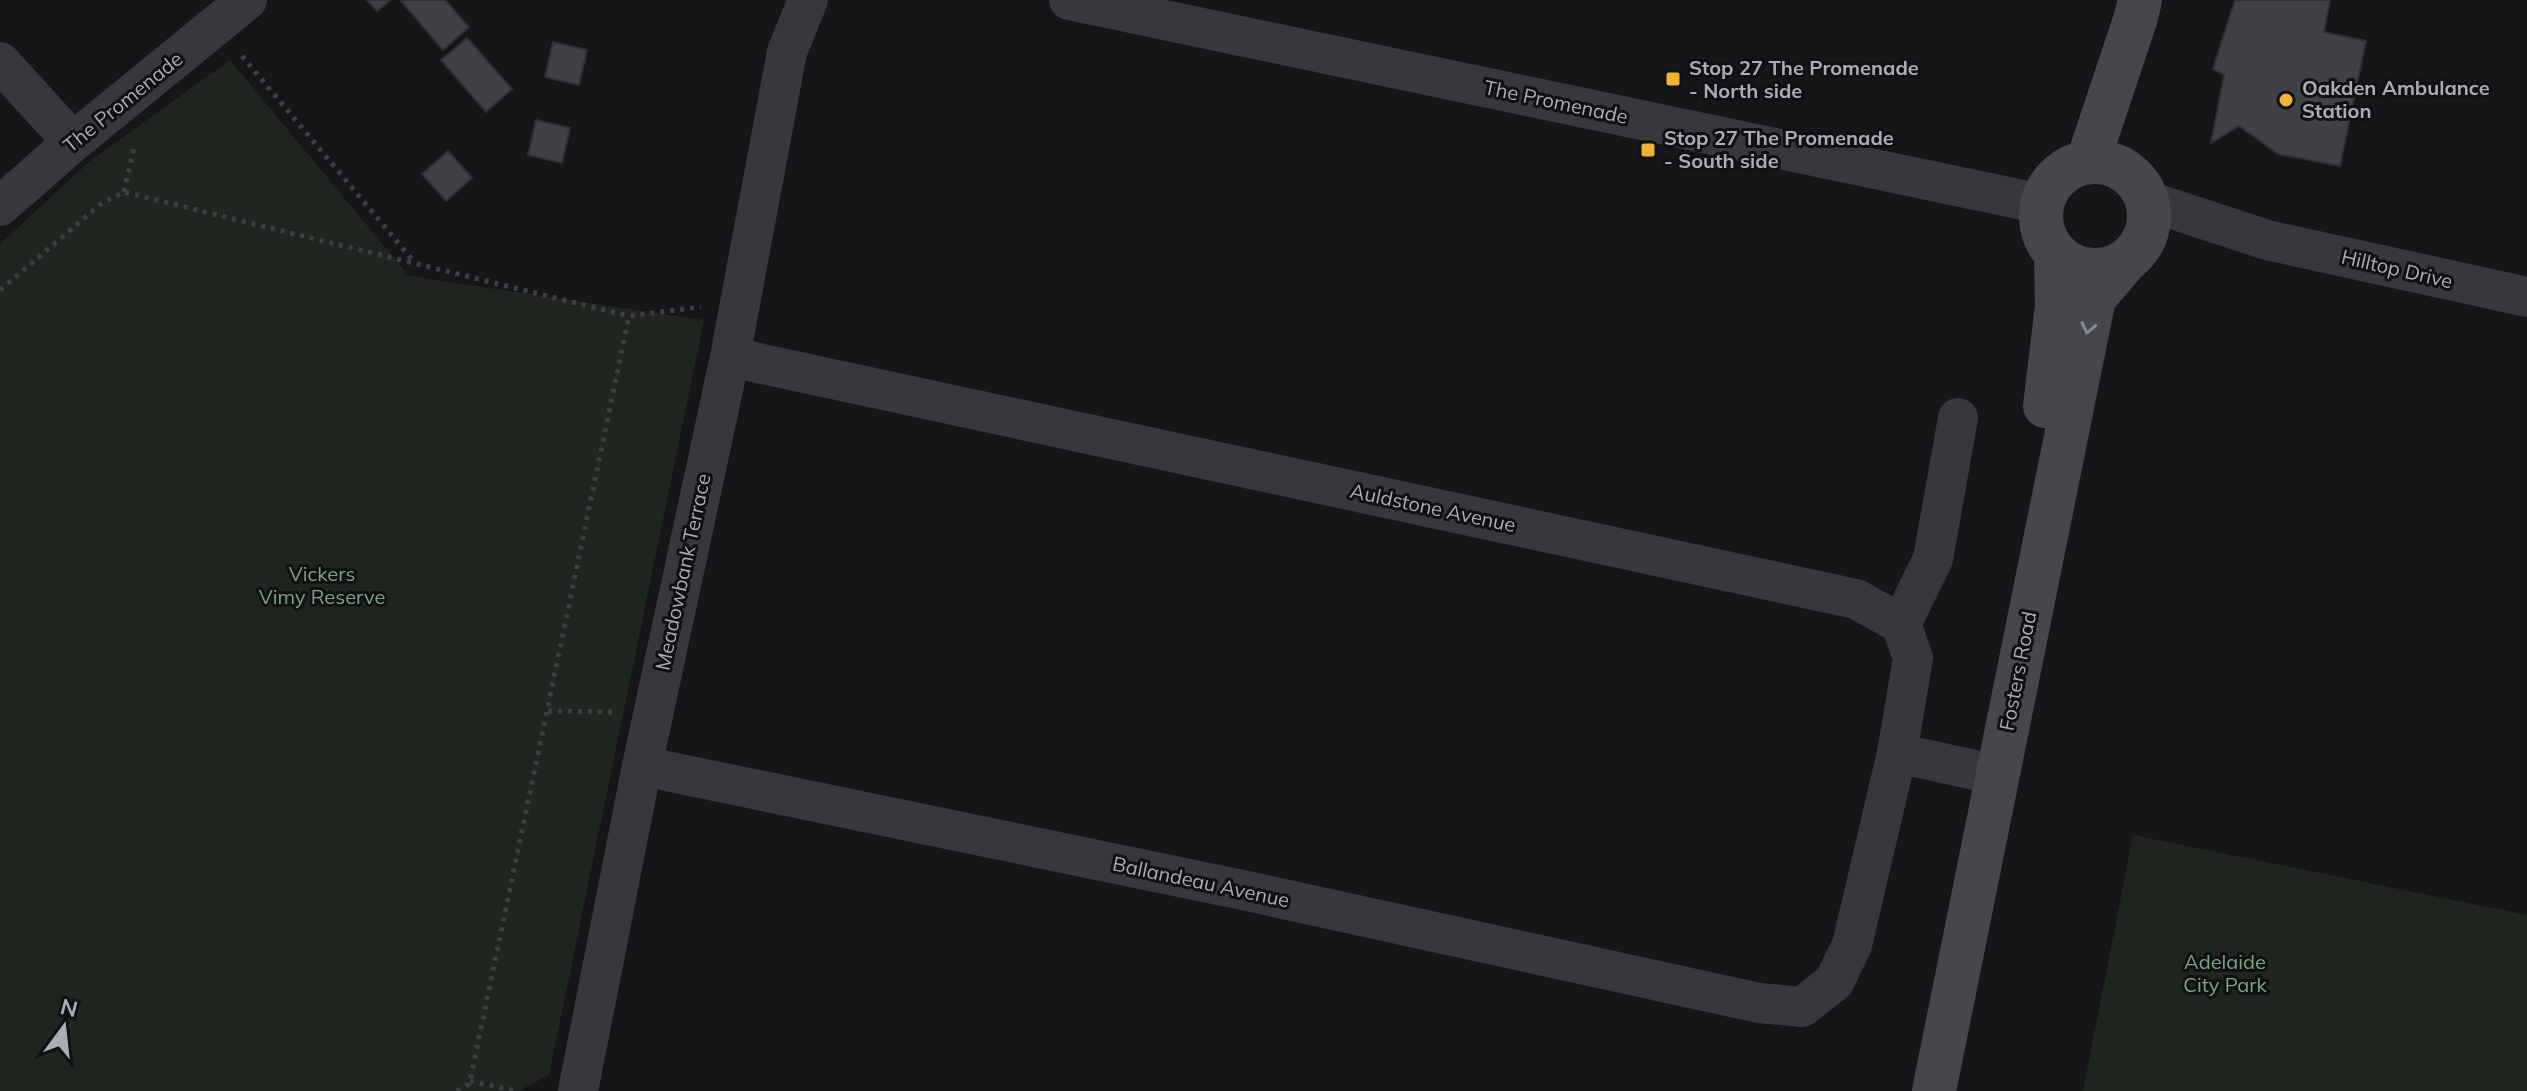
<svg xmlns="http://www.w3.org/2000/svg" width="2527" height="1091" viewBox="0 0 2527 1091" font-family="Mulish,sans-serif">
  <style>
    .green { fill: #1e261f }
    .building { fill: #404145; stroke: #303034; stroke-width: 2 }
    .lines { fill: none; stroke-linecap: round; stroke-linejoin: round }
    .path { stroke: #3d3f44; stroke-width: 5; stroke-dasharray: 4 6; stroke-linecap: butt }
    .minor { stroke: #37383d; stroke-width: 40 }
    .secondary { stroke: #45474d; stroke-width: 44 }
    .oneway { stroke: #858993 }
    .poi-dot { fill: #f2b134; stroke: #111113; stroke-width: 3 }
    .labels { text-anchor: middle; stroke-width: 6; stroke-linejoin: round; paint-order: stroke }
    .poi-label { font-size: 20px; font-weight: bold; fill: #a8adb8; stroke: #111113; text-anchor: start }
    .street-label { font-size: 20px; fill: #a8adb8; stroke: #111113 }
    .park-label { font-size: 20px; fill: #7fa381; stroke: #111113 }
  </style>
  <rect width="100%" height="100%" fill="#161618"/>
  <g class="green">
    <polygon points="230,60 409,276 704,320 549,1075 519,1091 0,1091 0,244 89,162"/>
    <polygon points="2133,835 2527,915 2527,1091 2083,1091"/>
  </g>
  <g class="building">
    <polygon points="367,0 390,0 377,11"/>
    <polygon points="400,0 445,0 469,27 443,50"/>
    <polygon points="2235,0 2330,0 2324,32 2366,41 2340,166 2278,154 2239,126 2211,143 2224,75 2213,69"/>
    <polygon points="467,38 512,89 486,112 441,60"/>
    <polygon points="553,42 587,50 579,85 545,77"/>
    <polygon points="536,120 570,128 562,163 528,155"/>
    <polygon points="448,151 472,178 446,201 422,174"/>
  </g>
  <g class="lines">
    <g class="path">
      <polyline points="242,56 415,263"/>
      <polyline points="124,192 134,148"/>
      <polyline points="0,290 102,203 124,192 629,316"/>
      <polyline points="548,711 614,712"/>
      <polyline points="470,1081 517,1091"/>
      <polyline points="457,1091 469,1084 470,1081 629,316 701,307"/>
    </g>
    <g class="minor">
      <polyline points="1069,0 2042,204"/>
      <polyline points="0,62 73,142"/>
      <polyline points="2148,201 2267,240 2527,297"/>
      <polyline points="0,206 73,142 247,0"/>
      <polyline points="730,357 1856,599 1901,624 1913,658 1897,753 1997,775"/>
      <polyline points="1901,624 1933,559 1958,418"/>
      <polyline points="642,766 1252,892 1759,1003 1802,1007 1834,982 1852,945 1897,753"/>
      <polyline points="578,1091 642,766 730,357 787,52 808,0"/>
    </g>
    <g class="secondary">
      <polyline points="2088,161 2136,17 2140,0"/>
      <circle cx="2095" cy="216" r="54"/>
      <polyline points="2045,406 2057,306 2056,254"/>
      <polyline points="1934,1091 2094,298 2125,262"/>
    </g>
  </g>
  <defs><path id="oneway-chevron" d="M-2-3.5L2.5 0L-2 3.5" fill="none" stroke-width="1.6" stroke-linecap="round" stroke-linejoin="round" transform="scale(2)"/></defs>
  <use class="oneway" href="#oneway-chevron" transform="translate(2088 328) rotate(102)"/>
  <g class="poi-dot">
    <rect x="1665" y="71" width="16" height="16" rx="4"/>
    <circle cx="2286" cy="100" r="8"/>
    <rect x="1640" y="142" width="16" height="16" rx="4"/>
  </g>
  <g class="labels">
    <g class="poi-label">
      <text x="1689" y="75">Stop 27 The Promenade<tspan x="1689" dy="23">- North side</tspan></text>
      <text x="2302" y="95">Oakden Ambulance<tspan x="2302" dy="23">Station</tspan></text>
      <text x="1664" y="145">Stop 27 The Promenade<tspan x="1664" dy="23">- South side</tspan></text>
    </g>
    <g class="street-label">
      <text transform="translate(123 102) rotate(-39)" y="7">The Promenade</text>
      <text transform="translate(1556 102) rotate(12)" y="7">The Promenade</text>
      <text transform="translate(2397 269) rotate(13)" y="7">Hilltop Drive</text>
      <text transform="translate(1433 508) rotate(12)" y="7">Auldstone Avenue</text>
      <text transform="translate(683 572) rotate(-78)" y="7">Meadowbank Terrace</text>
      <text transform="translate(2018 671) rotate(-79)" y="7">Fosters Road</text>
      <text transform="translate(1201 882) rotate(12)" y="7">Ballandeau Avenue</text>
    </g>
    <g class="park-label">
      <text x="322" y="581">Vickers<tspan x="322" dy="23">Vimy Reserve</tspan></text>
      <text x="2225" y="969">Adelaide<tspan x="2225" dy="23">City Park</tspan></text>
    </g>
  </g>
  <g transform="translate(64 1027) rotate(15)" stroke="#111113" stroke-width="6" paint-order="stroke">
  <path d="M0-6L14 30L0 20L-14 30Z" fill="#a8adb8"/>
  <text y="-12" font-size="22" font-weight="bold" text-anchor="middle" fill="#a8adb8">N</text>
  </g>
</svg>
